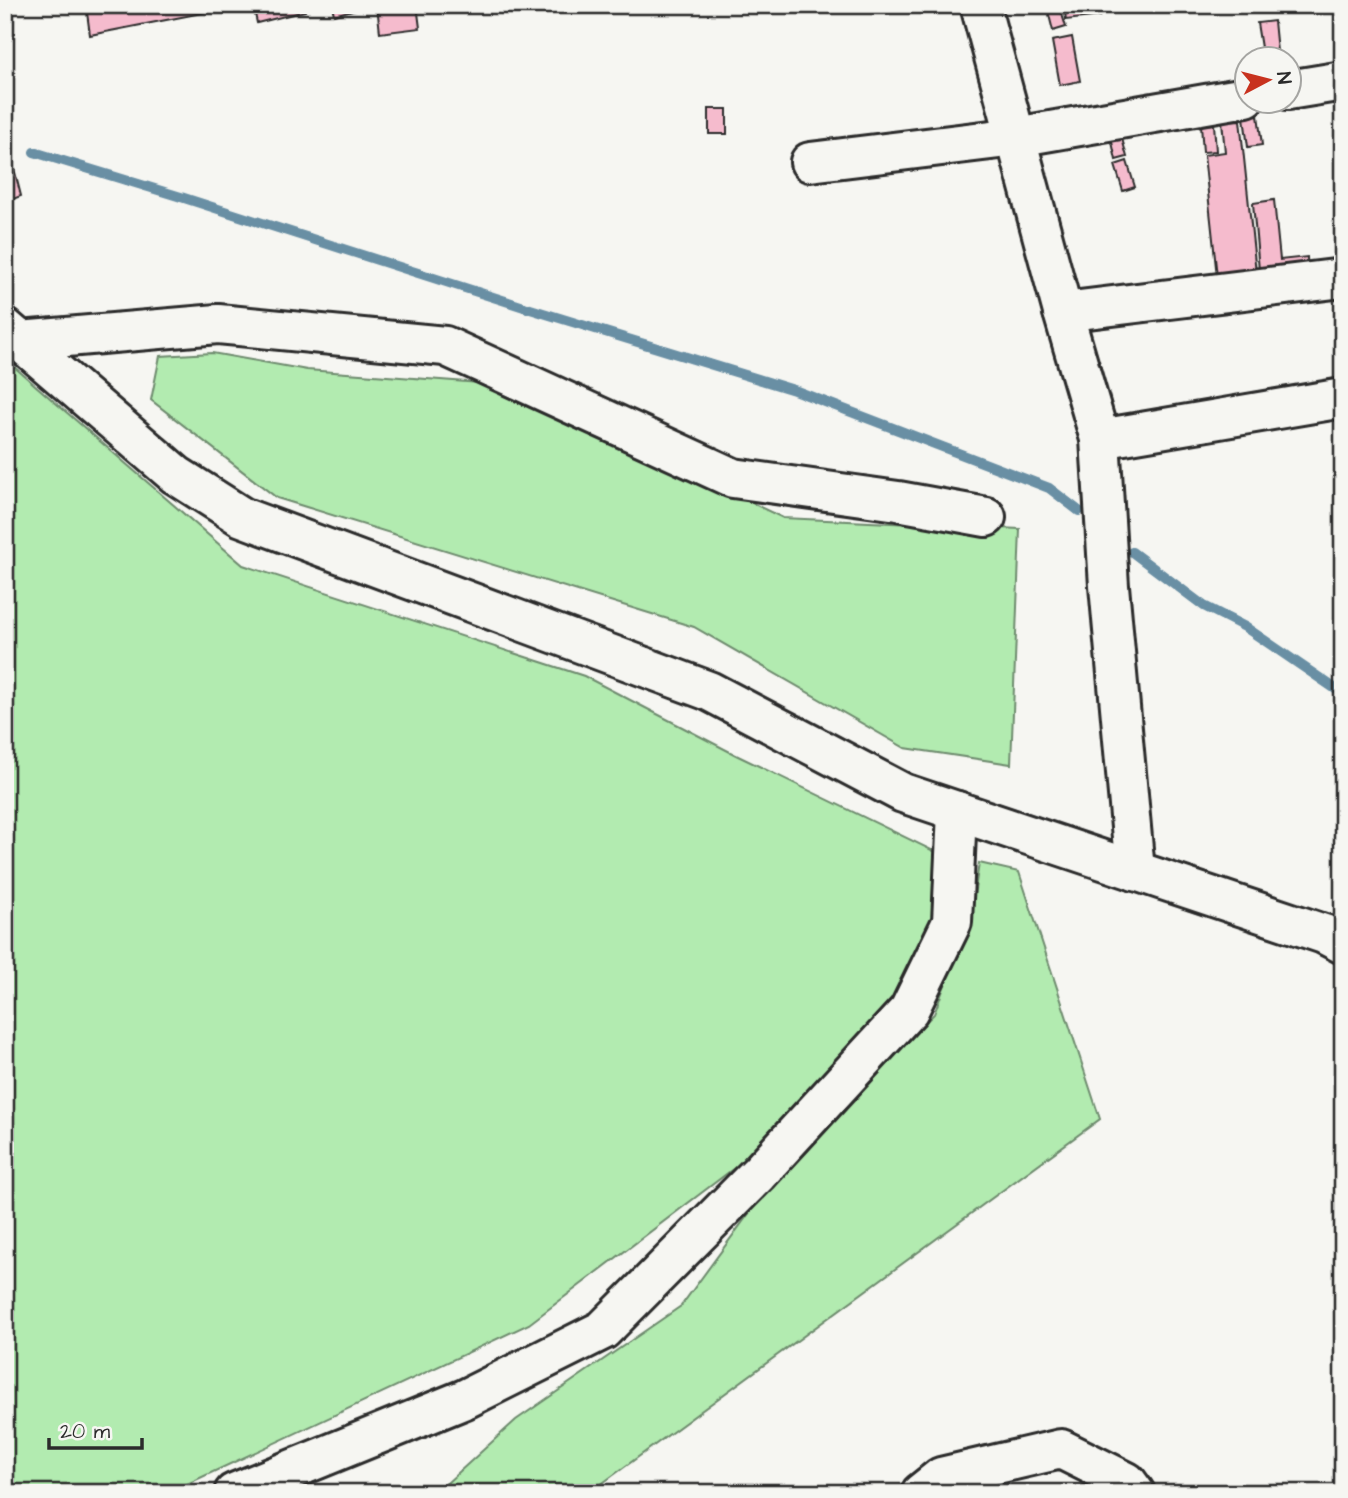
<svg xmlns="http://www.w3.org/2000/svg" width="1348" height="1498" viewBox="0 0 1348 1498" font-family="'Architects Daughter',sans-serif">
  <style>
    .green { fill: #b2ebb0; stroke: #6e8b6e; stroke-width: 2 }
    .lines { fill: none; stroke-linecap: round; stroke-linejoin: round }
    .stream { stroke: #698fa4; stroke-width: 10 }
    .building { fill: #f5bbcd; stroke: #2b2b2b; stroke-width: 2 }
    .minor-casing { stroke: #2b2b2b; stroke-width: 44 }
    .minor { stroke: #f6f6f2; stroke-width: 38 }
  </style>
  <rect width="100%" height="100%" fill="#f6f6f2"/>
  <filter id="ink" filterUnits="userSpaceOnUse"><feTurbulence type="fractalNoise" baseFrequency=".0143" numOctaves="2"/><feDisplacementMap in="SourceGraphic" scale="14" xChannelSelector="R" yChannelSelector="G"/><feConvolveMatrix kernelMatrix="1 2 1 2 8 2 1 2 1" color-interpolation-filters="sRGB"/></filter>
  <g filter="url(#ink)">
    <g class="green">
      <polygon points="212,353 307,370 507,385 783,518 1020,529 1011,764 905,748 694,627 277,498 151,400 160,356"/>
      <polygon points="5,359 243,565 584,676 736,755 944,856 937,947 788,1127 529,1324 168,1493 5,1493"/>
      <polygon points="979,863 1019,872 1100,1119 589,1493 436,1493 516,1420 681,1306 794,1152 934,1014 971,916"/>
    </g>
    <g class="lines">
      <g class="stream">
        <polyline points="34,152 181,197 527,308 794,390 1049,488 1079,511"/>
        <polyline points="1132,552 1204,606 1245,627 1343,694"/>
      </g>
    </g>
    <g class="building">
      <polygon points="86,5 221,5 222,9 90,35"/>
      <polygon points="253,5 304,5 305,11 257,23"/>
      <polygon points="332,5 371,5 334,15"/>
      <polygon points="377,5 417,5 420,28 380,33"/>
      <polygon points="1064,5 1099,5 1100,16 1066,20"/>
      <polygon points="1060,8 1066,27 1053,31 1048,11"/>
      <polygon points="1274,21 1277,52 1262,54 1257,23"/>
      <polygon points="1072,37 1080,81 1060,85 1052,41"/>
      <rect x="709" y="109" width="18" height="25"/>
      <polygon points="1258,115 1262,145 1248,147 1244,117"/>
      <polygon points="1240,120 1257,282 1218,286 1204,155 1225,152 1222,121"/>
      <polygon points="1214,124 1216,151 1203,152 1201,125"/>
      <polygon points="1120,131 1127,157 1116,160 1110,133"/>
      <polygon points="5,133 21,196 5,202"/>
      <polygon points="1127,161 1135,187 1123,191 1115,165"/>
      <polygon points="1274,200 1280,260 1307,257 1308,276 1260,281 1253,203"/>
    </g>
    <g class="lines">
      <g class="minor-casing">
        <g id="minor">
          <polyline points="980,5 1063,312 1100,439 1109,586 1135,871"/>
          <polyline points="1288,90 1343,81"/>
          <polyline points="810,162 1016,137 1246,97"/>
          <polyline points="1063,312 1343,278"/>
          <polyline points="5,328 176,475 242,517 709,691 903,793 1324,934 1343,944"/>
          <polyline points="20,341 218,324 445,346 733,478 898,501 986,517"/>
          <polyline points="1100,439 1343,398"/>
          <polyline points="234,1493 465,1399 603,1330 758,1174 909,1010 952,922 957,811"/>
          <polyline points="921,1493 941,1477 1061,1449 1127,1482 1135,1493"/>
        </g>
      </g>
      <use href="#minor" class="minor"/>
    </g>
  </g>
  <rect width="1348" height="1498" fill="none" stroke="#f6f6f2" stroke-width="28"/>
  <rect x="14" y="14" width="1320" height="1470" fill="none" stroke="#2b2b2b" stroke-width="2.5" filter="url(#ink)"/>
  <g transform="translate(1268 80) rotate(83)"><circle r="33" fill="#f6f6f2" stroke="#a5a5a2" stroke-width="2"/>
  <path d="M0-5L12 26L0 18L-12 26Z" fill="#c8321e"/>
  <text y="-10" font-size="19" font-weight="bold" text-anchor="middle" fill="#2b2b2b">N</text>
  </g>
  <path d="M49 1438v10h93v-10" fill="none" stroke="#2b2b2b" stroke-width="3.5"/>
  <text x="60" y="1438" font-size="21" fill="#2b2b2b" stroke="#f6f6f2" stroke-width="5" paint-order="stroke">20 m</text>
</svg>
